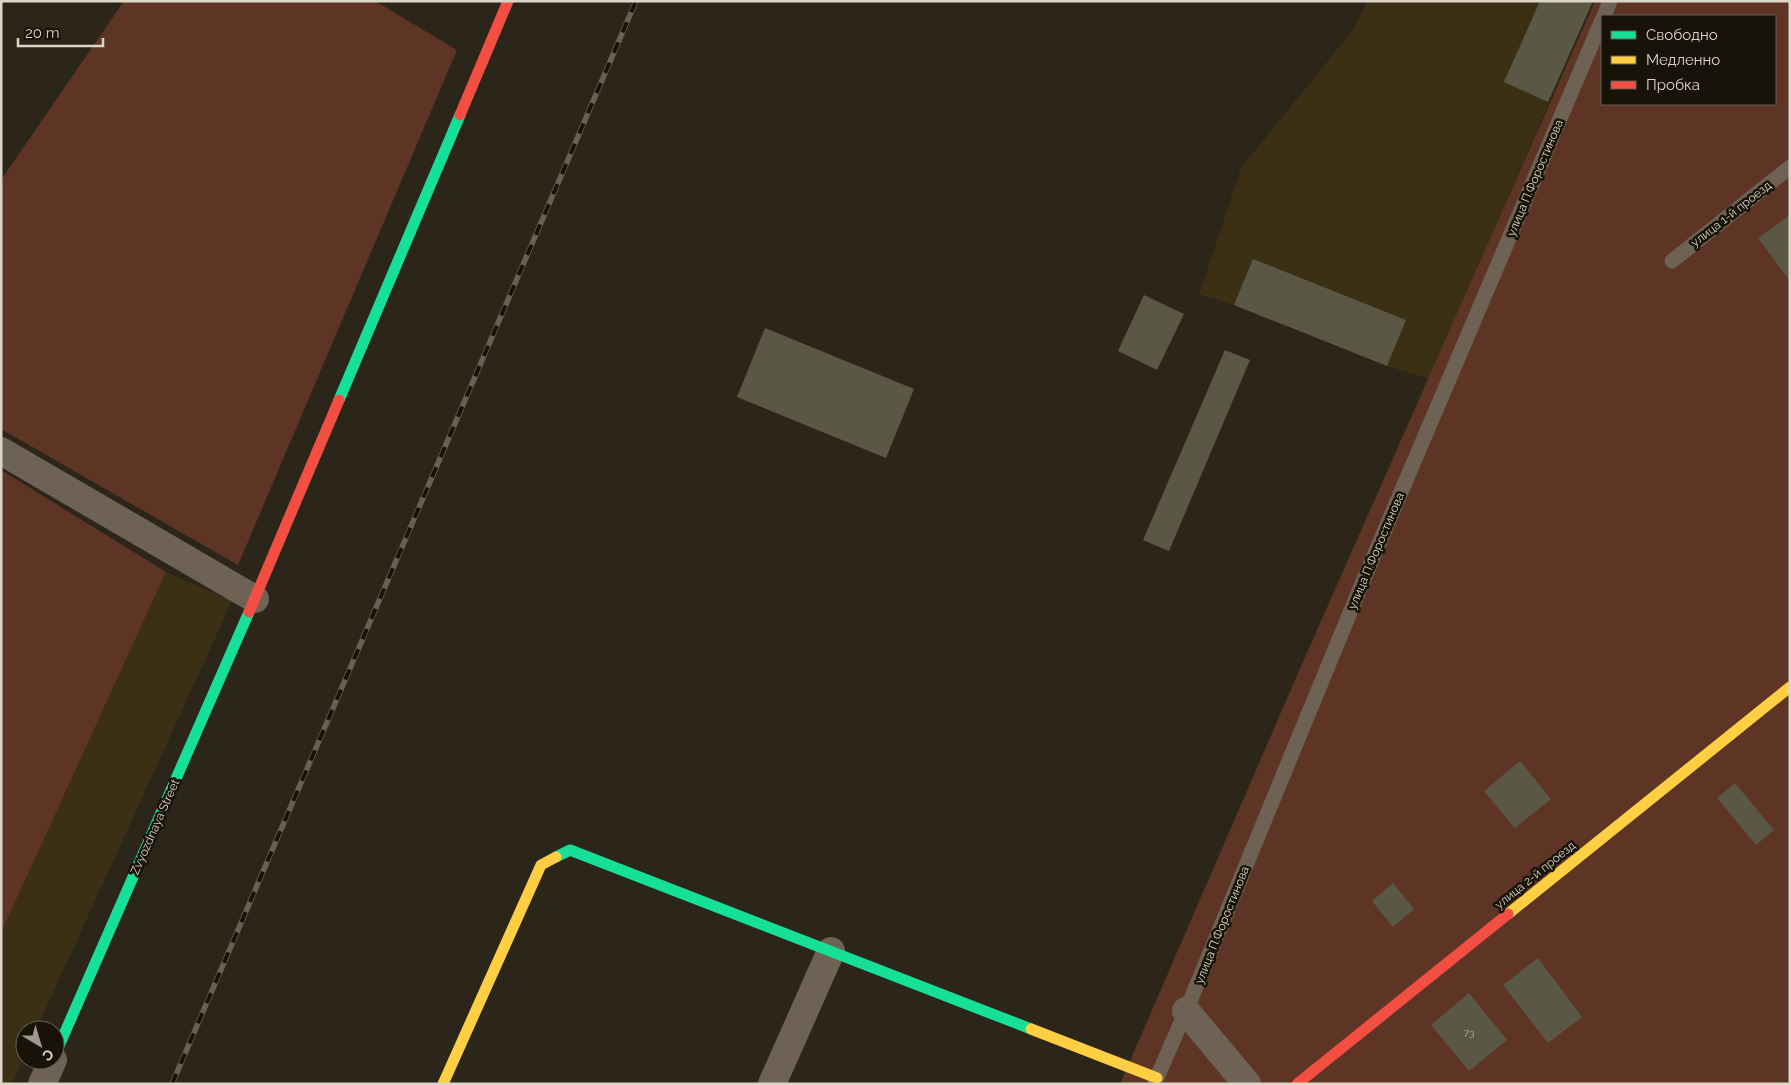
<svg xmlns="http://www.w3.org/2000/svg" width="1791" height="1085" viewBox="0 0 1791 1085" font-family="Raleway,sans-serif">
  <style>
    .built { fill: #3b3014 }
    .green { fill: #5e3424; fill-rule: evenodd }
    .building { fill: #5a5845 }
    .lines { fill: none; stroke-linecap: round; stroke-linejoin: round }
    .lane { stroke: #6e6255; stroke-width: 15 }
    .street { stroke: #6e6255; stroke-width: 28 }
    .fast { stroke: #16e098; stroke-width: 11 }
    .slow { stroke: #ffcf43; stroke-width: 11 }
    .jam { stroke: #f24e42; stroke-width: 11 }
    .rail-casing { stroke: #686056; stroke-width: 5.5 }
    .rail { stroke: #171309; stroke-width: 4; stroke-dasharray: 11; stroke-linecap: butt }
    .labels { text-anchor: middle; stroke-width: 5; stroke-linejoin: round; paint-order: stroke }
    .number-label { font-size: 10px; fill: #bcb6a8 }
    .street-label { font-size: 12px; fill: #dcd6c9; stroke: #171309 }
  </style>
  <rect width="100%" height="100%" fill="#2c261a"/>
  <g class="built">
    <polygon points="1367,1 1593,1 1429,379 1387,366 1234,305 1199,294 1241,168 1352,31"/>
    <polygon points="166,572 232,601 36,1030 25,1030 25,1055 12,1084 1,1084 1,933"/>
  </g>
  <g class="green">
    <polygon points="124,1 375,1 457,50 238,565 1,429 1,180"/>
    <path d="M 1595,1 L 1790,1 L 1790,1084 L 1120,1084 L 1295,680 ZM 1602,16 L 1775,16 L 1775,104 L 1602,104 Z"/>
    <polygon points="1,470 166,572 1,933"/>
  </g>
  <g class="building">
    <polygon points="1540,1 1593,1 1548,102 1504,82"/>
    <polygon points="1790,215 1790,281 1758,238"/>
    <polygon points="1253,259 1406,320 1387,366 1234,305"/>
    <polygon points="1144,295 1184,314 1157,370 1118,351"/>
    <polygon points="765,328 914,389 886,458 737,397"/>
    <polygon points="1225,350 1250,360 1169,551 1143,540"/>
    <polygon points="1520,761 1551,799 1515,828 1484,791"/>
    <polygon points="1735,783 1774,830 1756,845 1717,798"/>
    <polygon points="1393,883 1414,909 1393,927 1372,901"/>
    <polygon points="1538,958 1582,1017 1548,1043 1503,985"/>
    <polygon points="1469,993 1507,1040 1469,1071 1431,1025"/>
  </g>
  <g class="lines">
    <g class="lane">
      <polyline points="1604,16 1610,1"/>
      <polyline points="1672,261 1790,167"/>
      <polyline points="1155,1082 1186,1011 1361,586 1602,20"/>
    </g>
    <g class="street">
      <polyline points="1,451 255,599"/>
      <polyline points="1186,1011 1247,1084"/>
      <polyline points="42,1084 53,1060"/>
      <polyline points="772,1084 831,951"/>
    </g>
    <g class="fast">
      <polyline points="339,400 460,115"/>
      <polyline points="556,857 570,850 1031,1029"/>
      <polyline points="55,1055 249,612"/>
    </g>
    <g class="slow">
      <polyline points="1508,914 1790,687"/>
      <polyline points="1031,1029 1157,1078"/>
      <polyline points="443,1084 541,865 556,857"/>
    </g>
    <g class="jam">
      <polyline points="460,115 508,1"/>
      <polyline points="249,612 339,400"/>
      <polyline points="1297,1084 1508,914"/>
    </g>
    <g class="rail-casing">
      <polyline id="rail" points="172,1084 636,1"/>
    </g>
    <use href="#rail" class="rail"/>
  </g>
  <g class="labels">
    <g class="number-label">
      <text x="1469" y="1036">73</text>
    </g>
    <g class="street-label">
      <text transform="translate(1535 178) rotate(-67)" y="4">улица П.Форостинова</text>
      <text transform="translate(1731 214) rotate(-38)" y="4">улица 1-й проезд</text>
      <text transform="translate(1376 551) rotate(-67)" y="4">улица П.Форостинова</text>
      <text transform="translate(155 827) rotate(-66)" y="4">Zvyozdnaya Street</text>
      <text transform="translate(1535 875) rotate(-39)" y="4">улица 2-й проезд</text>
      <text transform="translate(1222 925) rotate(-68)" y="4">улица П.Форостинова</text>
    </g>
  </g>
  <rect width="1791" height="1085" fill="none" stroke="#dcd6c9" stroke-width="5"/>
  <rect x="1601" y="15" width="175" height="90" fill="#171309" stroke="#666156"/>
  <rect x="1611" y="31" width="25" height="8" fill="#16e098" stroke="#666156"/>
  <text x="1646" y="40" font-size="15" fill="#dcd6c9">Свободно</text>
  <rect x="1611" y="56" width="25" height="8" fill="#ffcf43" stroke="#666156"/>
  <text x="1646" y="65" font-size="15" fill="#dcd6c9">Медленно</text>
  <rect x="1611" y="81" width="25" height="8" fill="#f24e42" stroke="#666156"/>
  <text x="1646" y="90" font-size="15" fill="#dcd6c9">Пробка</text>
  <g transform="translate(40 1045) rotate(142)"><circle r="24" fill="#171309" stroke="#666156"/>
  <path d="M0-4L9 19L0 12L-9 19Z" fill="#9e988c"/>
  <text y="-8" font-size="14" font-weight="bold" text-anchor="middle" fill="#dcd6c9">С</text>
  </g>
  <path d="M18 38v8h85v-8" fill="none" stroke="#dcd6c9" stroke-width="2.5"/>
  <text x="25" y="38" font-size="15" fill="#dcd6c9" stroke="#171309" stroke-width="4" paint-order="stroke">20 m</text>
</svg>
